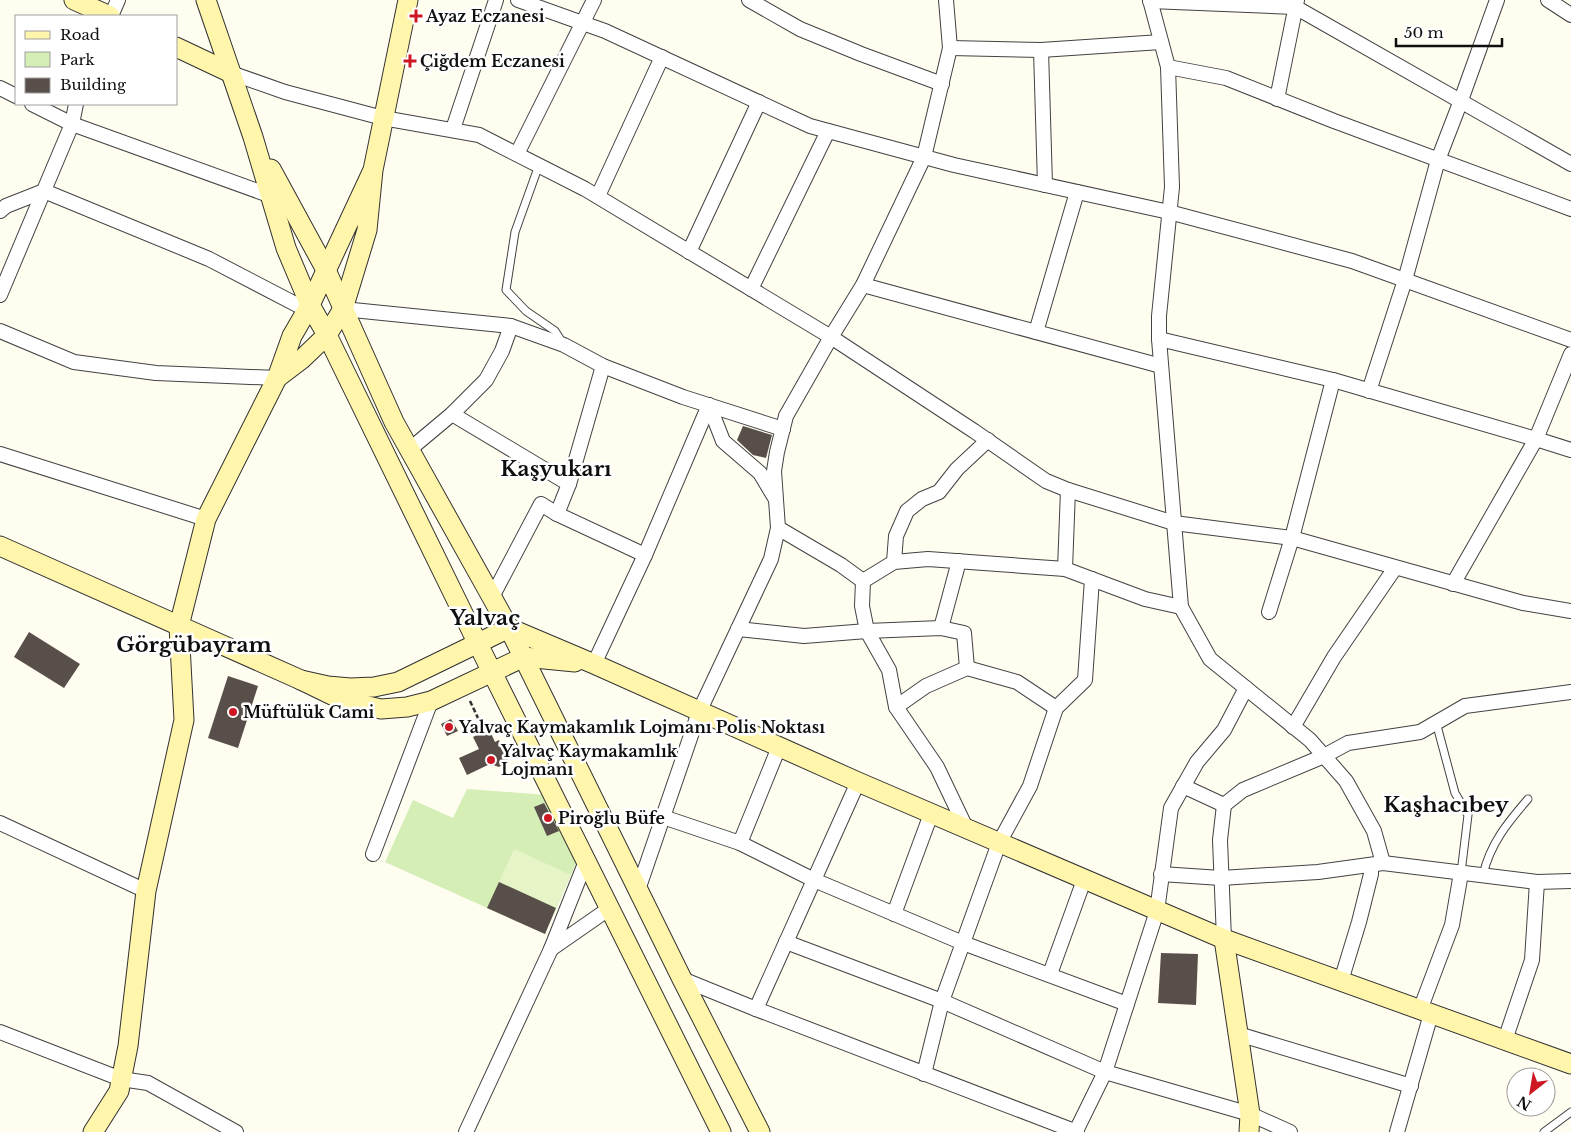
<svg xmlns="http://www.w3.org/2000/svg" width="1571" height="1132" viewBox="0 0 1571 1132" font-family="'Libre Baskerville',serif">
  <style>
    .green { fill: #d4eeb5 }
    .pitch { fill: #e6f4c8 }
    .building { fill: #594f4a }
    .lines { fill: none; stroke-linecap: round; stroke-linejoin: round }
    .lane-casing { stroke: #424242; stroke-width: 9 }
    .street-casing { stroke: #424242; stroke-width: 16 }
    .secondary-casing { stroke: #313131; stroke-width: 21 }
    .path { stroke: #313131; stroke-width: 2.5; stroke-dasharray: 5 2.5; stroke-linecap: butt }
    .lane { stroke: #fff; stroke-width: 7 }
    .street { stroke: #fff; stroke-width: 14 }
    .secondary { stroke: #fff5ab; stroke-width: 19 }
    .poi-dot { fill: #cd1823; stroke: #fff; stroke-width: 2 }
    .labels { text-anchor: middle; stroke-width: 5; stroke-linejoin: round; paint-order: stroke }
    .poi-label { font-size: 16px; font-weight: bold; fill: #0f0f0f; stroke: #fff; text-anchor: start }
    .district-label { font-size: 21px; font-weight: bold; fill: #0f0f0f; stroke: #fff }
  </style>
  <rect width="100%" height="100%" fill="#fffcf0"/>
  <polygon class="green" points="467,789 546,795 577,861 545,934 385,862 413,800 453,818"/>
  <polygon class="pitch" points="514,849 571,875 556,908 499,882"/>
  <g class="building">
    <polygon points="743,426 772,435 766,458 753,455 737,440"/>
    <polygon points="29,632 80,664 64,688 14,657"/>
    <polygon points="228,676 258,686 238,748 208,738"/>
    <polygon points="451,719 458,731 447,736 441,724"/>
    <polygon points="489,729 495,742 499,740 501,746 506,743 510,751 507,762 499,767 490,764 467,775 459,758 479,749 473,737"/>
    <polygon points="544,803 559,831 547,836 534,807"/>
    <polygon points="499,882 556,908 545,934 487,908"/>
    <polygon points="1161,953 1198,954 1196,1005 1158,1003"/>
  </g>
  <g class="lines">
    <g class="lane-casing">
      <g id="lane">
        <polyline points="539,165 515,232 506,290 526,311 555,331 562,342"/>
        <polyline points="1436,722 1455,793 1468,815 1461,873"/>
        <path d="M 1483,875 C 1490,844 1508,822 1528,799"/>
        <polyline points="1544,1132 1571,1112"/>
      </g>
    </g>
    <g class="street-casing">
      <g id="street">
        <polyline points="518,0 605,31 810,126 954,165 1169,212 1352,261 1571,340"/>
        <polyline points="749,0 800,29 861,54 942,84"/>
        <polyline points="1150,0 1168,67 1172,187 1159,316 1159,339 1181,607 1210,659 1310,740 1346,781 1374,831 1383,863"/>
        <polyline points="1548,0 1571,15"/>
        <polyline points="1150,1 1295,7 1571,164"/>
        <polyline points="111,16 118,0"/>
        <polyline points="950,48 1041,50 1161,42"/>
        <polyline points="1041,50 1045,185"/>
        <polyline points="1168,67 1226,78 1334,121 1571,209"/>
        <polyline points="231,73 285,92 383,118 479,135 585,189 831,337 974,431 1046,481 1068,490 1174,523 1292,538 1523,603 1571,611"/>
        <polyline points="0,88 16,96"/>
        <polyline points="1277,99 1297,0"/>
        <polyline points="32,104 72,124 277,198"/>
        <polyline points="453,129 496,0"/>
        <polyline points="517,154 594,0"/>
        <polyline points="598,196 662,57"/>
        <polyline points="0,211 6,206 44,191 209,259 307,310"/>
        <polyline points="689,252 759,102"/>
        <polyline points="863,285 1161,366"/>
        <polyline points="751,289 828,131"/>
        <polyline points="0,295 72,124 76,104"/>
        <polyline points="343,309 511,326 564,345 603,366 683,397 783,429"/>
        <polyline points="0,331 74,362 156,373 277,378"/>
        <polyline points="1036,332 1077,192"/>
        <polyline points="1159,339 1333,380 1536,439 1571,450"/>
        <polyline points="603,366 569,484 557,514 645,555"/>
        <polyline points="1369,391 1405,280 1438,160 1460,103 1497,0"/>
        <polyline points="709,405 723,441 760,473 775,498"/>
        <polyline points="452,414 569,484"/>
        <polyline points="409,450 452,414 486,380 502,351 511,326"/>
        <polyline points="0,454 206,519"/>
        <polyline points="778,528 841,565 863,581 862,606 867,631 889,670 896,707 937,767 967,830"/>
        <polyline points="894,562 896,536 907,511 922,499 939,492 957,469 988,440"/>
        <polyline points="1065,569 1068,490"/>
        <polyline points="863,581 894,562 928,559 1065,569 1145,599 1181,607"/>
        <polyline points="1453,584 1536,439 1571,354"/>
        <polyline points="492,597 541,504 557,514"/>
        <polyline points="1269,612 1292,538 1333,380"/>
        <polyline points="941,628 959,561"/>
        <polyline points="738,629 804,636 867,631 941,628 964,633 967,668"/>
        <polyline points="594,664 645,555 709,405"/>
        <polyline points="896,707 926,686 967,668 1017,682 1056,708"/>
        <polyline points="1293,727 1334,657 1395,568"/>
        <polyline points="1183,786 1224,805"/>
        <polyline points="663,817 740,843 814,880 963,943 1127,1004"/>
        <polyline points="0,823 146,891"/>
        <polyline points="740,843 779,747"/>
        <polyline points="373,854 431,701"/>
        <polyline points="586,861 551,949 610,908"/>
        <polyline points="1161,874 1221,878 1318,872 1383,863 1537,882 1571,881"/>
        <polyline points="639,887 699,712 771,559 778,528 774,471 777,452 786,416 831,337 863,285 924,157 950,48 946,0"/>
        <polyline points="894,914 931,814"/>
        <polyline points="1224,939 1220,840 1224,805 1243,790 1324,756 1348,743 1420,732 1465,706 1571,692"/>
        <polyline points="786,942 942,1001 1105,1072 1250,1114 1290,1132"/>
        <polyline points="1050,974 1084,880"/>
        <polyline points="682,979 756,1009 1077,1132"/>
        <polyline points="1341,981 1359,922 1371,874 1371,865"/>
        <polyline points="756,1009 858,782"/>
        <polyline points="1420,1010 1452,925 1461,873"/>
        <polyline points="0,1032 121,1079 148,1083 236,1132"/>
        <polyline points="1238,1034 1411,1086"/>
        <polyline points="1505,1040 1532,960 1537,882"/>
        <polyline points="924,1074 942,1001 999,843 1030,786 1056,708 1085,680 1092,579"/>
        <polyline points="1076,1131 1105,1072 1157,911 1171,808 1197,762 1224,730 1246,688"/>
        <polyline points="466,1132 551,949"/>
        <polyline points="1397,1132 1431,1014"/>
      </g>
    </g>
    <g class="secondary-casing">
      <g id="secondary">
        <polyline points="74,0 110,16"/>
        <polyline points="206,0 253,137 286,248 310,305 327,335 478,644 721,1132"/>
        <polyline points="176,47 231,73"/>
        <polyline points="271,169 326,270 394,422 509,628 682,979 760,1132"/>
        <polyline points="373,170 310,305 292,336 277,378 302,359 327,335 343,309 367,230 373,170 408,0"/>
        <polyline points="0,546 301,680 334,696 359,704 381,709 407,707 431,701 524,657 575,662"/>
        <polyline points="301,680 328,686 350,688 374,687 398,682 509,628 594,664 858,782 1224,939 1571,1064"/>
        <polyline points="1224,939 1250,1114 1249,1132"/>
        <polyline points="93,1132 119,1091 128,1046 146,891 184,720 179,626 206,519 277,378"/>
      </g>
    </g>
    <polyline class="path" points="470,701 484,731"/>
    <use href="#lane" class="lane"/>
    <use href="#street" class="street"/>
    <use href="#secondary" class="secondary"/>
  </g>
  <g class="poi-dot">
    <path d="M413.5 8.5h5v5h5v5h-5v5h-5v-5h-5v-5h5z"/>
    <path d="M407.5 53.5h5v5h5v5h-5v5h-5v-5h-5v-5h5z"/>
    <circle cx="233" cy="712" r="5"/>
    <circle cx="449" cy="727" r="5"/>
    <circle cx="491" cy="760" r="5"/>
    <circle cx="548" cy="818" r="5"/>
  </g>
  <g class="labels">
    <g class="poi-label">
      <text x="426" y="22">Ayaz Eczanesi</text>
      <text x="420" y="67">Çiğdem Eczanesi</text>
      <text x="243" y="718">Müftülük Cami</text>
      <text x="459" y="733">Yalvaç Kaymakamlık Lojmanı Polis Noktası</text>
      <text x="501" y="757">Yalvaç Kaymakamlık<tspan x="501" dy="18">Lojmanı</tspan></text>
      <text x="558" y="824">Piroğlu Büfe</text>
    </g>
    <g class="district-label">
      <text x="556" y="476">Kaşyukarı</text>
      <text x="485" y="625">Yalvaç</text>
      <text x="194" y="652">Görgübayram</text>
      <text x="1446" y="812">Kaşhacıbey</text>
    </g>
  </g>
  <rect x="15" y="15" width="162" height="90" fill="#ffffff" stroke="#9f9f9f"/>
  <rect x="25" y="31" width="25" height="8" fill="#fff5ab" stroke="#9f9f9f"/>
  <text x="60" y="40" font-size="15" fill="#0f0f0f">Road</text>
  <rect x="25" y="52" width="25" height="15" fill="#d4eeb5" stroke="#9f9f9f"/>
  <text x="60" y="65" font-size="15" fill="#0f0f0f">Park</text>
  <rect x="25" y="78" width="25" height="15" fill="#594f4a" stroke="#9f9f9f"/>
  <text x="60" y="90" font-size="15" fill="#0f0f0f">Building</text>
  <g transform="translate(1531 1092) rotate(211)"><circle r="24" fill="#ffffff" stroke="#9f9f9f"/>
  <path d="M0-4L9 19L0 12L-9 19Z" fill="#cd1823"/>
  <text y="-8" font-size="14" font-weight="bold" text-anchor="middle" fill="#0f0f0f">N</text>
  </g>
  <path d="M1396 38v8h106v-8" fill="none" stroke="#0f0f0f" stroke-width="2.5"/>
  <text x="1404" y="38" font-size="15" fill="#0f0f0f" stroke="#ffffff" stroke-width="4" paint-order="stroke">50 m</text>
</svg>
